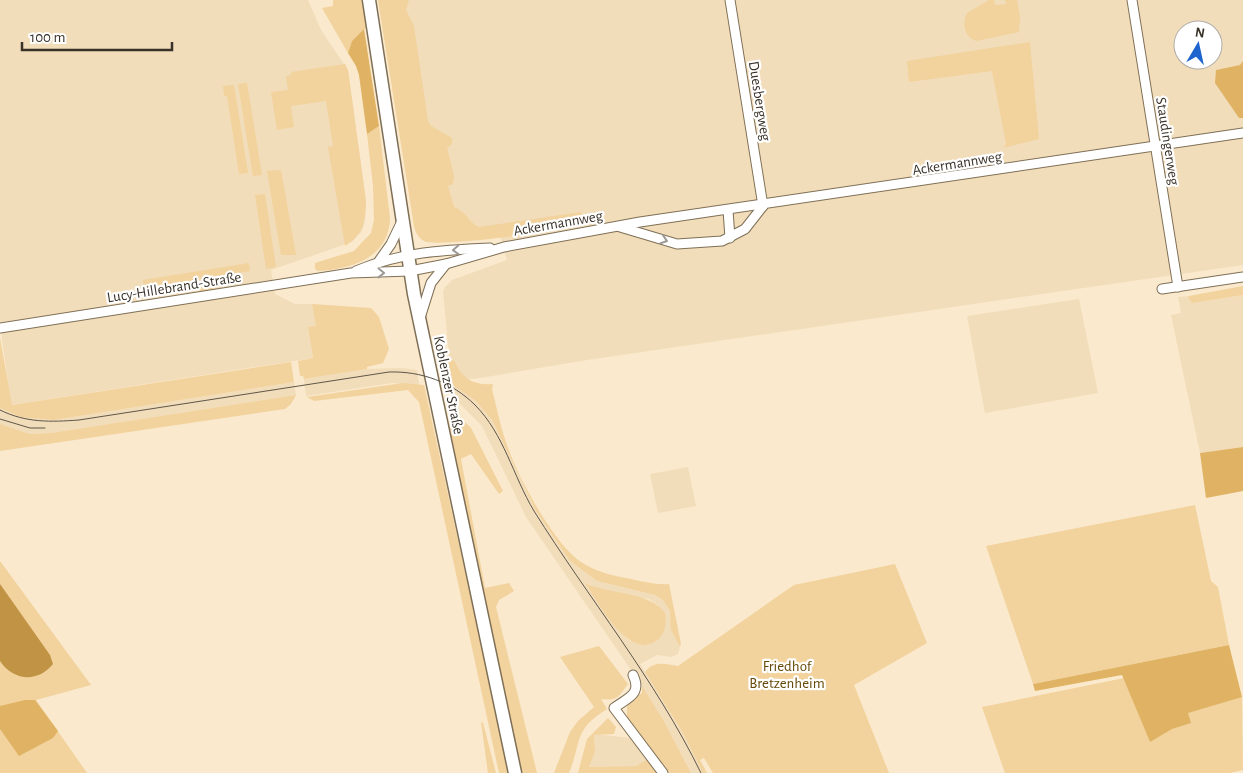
<svg xmlns="http://www.w3.org/2000/svg" width="1243" height="773" viewBox="0 0 1243 773" font-family="'Alegreya Sans',sans-serif">
  <style>
    .built { fill: #f2ddba; fill-rule: evenodd }
    .green { fill: #f2d29d }
    .forest { fill: #e0b364 }
    .water { fill: #c19445 }
    .lines { fill: none; stroke-linecap: round; stroke-linejoin: round }
    .minor-casing { stroke: #7e6f56; stroke-width: 11 }
    .secondary-casing { stroke: #7e6f56; stroke-width: 15 }
    .minor { stroke: #fff; stroke-width: 9 }
    .secondary { stroke: #fff; stroke-width: 12 }
    .tram { stroke: #5f5649; stroke-width: 1 }
    .oneway { stroke: #9c9894 }
    .labels { text-anchor: middle; stroke-width: 4.5; stroke-linejoin: round; paint-order: stroke }
    .street-label { font-size: 15px; fill: #393228; stroke: #fff }
    .park-label { font-size: 15px; fill: #664807; stroke: #fff }
  </style>
  <rect width="100%" height="100%" fill="#fae9cc"/>
  <g class="built">
    <polygon points="0,0 308,0 321,30 348,70 366,201 365,221 362,231 352,242 271,270 275,294 295,304 312,304 316,326 308,328 313,358 11,405 0,325"/>
    <path d="M 406,0 L 1243,0 L 1243,265 L 587,360 L 480,378 L 461,380 L 451,377 L 443,291 L 445,287 L 452,280 L 507,260 L 500,236 L 451,240 L 395,24 ZM 1183,30 L 1213,30 L 1213,60 L 1183,60 Z"/>
    <polygon points="1243,295 1243,447 1200,453 1171,315 1181,313 1178,297 1189,296 1188,298 1192,303"/>
    <polygon points="1079,299 1098,393 985,413 967,316"/>
    <polygon points="403,368 417,370 419,385 392,383 306,396 304,379 367,369"/>
    <polygon points="294,382 296,395 51,433 30,434 0,424 0,408 20,417 54,420"/>
    <path d="M 448,382 L 476,401 L 492,420 L 536,511 L 570,561 L 597,581 L 655,595 L 663,600 L 670,611 L 672,626 L 679,644 L 681,644 L 678,654 L 671,657 L 657,655 L 640,664 L 683,733 L 703,773 L 691,773 L 664,721 L 640,683 L 526,517 L 482,426 L 450,394 ZM 586,583 L 607,592 L 649,599 L 658,605 L 657,641 L 647,645 L 637,644 L 627,639 Z"/>
    <polygon points="688,467 696,506 658,513 650,474"/>
    <polygon points="594,734 631,738 648,759 636,766 589,767 595,752"/>
  </g>
  <g class="green">
    <polygon points="333,0 363,0 367,27 352,41 348,53 322,8 333,6"/>
    <path d="M 378,0 L 409,0 L 406,10 L 414,26 L 428,121 L 431,126 L 452,138 L 452,144 L 447,148 L 454,176 L 453,184 L 448,186 L 454,207 C 467,212 468,222 479,227 L 581,212 L 583,217 L 580,224 C 564,231 437,248 424,241 C 418,238 415,231 414,226 Z"/>
    <path d="M 989,0 L 994,0 L 995,5 L 1006,4 L 1005,0 L 1017,0 L 1020,17 L 1019,32 L 976,41 C 964,37 962,23 967,13 Z"/>
    <polygon points="1030,42 1039,139 1003,148 1006,144 992,71 909,82 907,61"/>
    <path d="M 345,64 L 348,70 L 366,201 C 365,222 364,234 345,246 L 328,147 L 333,146 L 326,101 L 291,106 L 294,127 L 277,130 L 271,92 L 288,90 L 286,76 L 291,75 L 291,72 Z"/>
    <polygon points="247,83 262,175 253,176 238,84"/>
    <polygon points="234,85 248,173 239,174 227,96 224,96 223,86"/>
    <path d="M 379,126 L 390,218 C 389,257 353,269 318,271 L 315,269 L 315,263 L 354,251 L 371,233 L 374,220 L 373,186 L 367,134 Z"/>
    <polygon points="281,170 296,255 281,255 267,171"/>
    <polygon points="265,194 276,267 266,269 255,195"/>
    <polygon points="249,263 250,271 144,288 143,280"/>
    <polygon points="217,282 218,290 200,293 199,285"/>
    <polygon points="1243,286 1243,295 1192,303 1188,298 1189,296"/>
    <polygon points="312,304 371,308 379,317 389,349 383,363 367,367 367,369 310,378 304,379 303,376 300,376 298,361 313,358 308,327 316,326"/>
    <polygon points="0,338 12,405 291,362 294,382 54,420 20,417 0,408"/>
    <path d="M 454,360 C 461,378 474,386 493,384 L 492,389 C 497,409 501,429 508,448 C 519,479 554,544 581,562 C 596,572 614,576 631,579 C 644,582 656,585 669,584 L 681,644 L 679,645 L 671,630 L 670,611 L 663,600 L 655,595 L 597,581 L 570,561 L 536,511 L 492,420 L 476,401 L 448,382 L 445,361 Z"/>
    <polygon points="403,383 424,385 509,773 499,773 419,402 408,390 314,401 307,397"/>
    <polygon points="296,395 291,404 285,409 0,451 0,424 30,434 51,433"/>
    <polygon points="448,405 471,428 503,491 499,494 471,454 461,459 485,588 509,583 514,591 499,600 496,607 537,773 521,773 453,460"/>
    <polygon points="1195,505 1211,581 1218,587 1229,645 1033,684 986,546"/>
    <polygon points="0,561 91,685 36,700 87,773 0,773"/>
    <path d="M 895,564 L 927,643 L 854,685 L 889,773 L 713,773 L 704,758 L 700,760 L 707,773 L 703,773 L 683,733 L 645,672 C 654,660 665,664 678,666 L 794,585 Z"/>
    <path d="M 585,583 C 609,595 650,591 665,613 C 667,623 665,635 656,641 C 628,661 597,600 585,583 Z"/>
    <path d="M 599,646 L 628,684 C 618,697 618,701 601,699 L 607,709 C 573,730 582,741 569,773 L 554,773 L 570,732 L 578,721 L 594,707 L 560,657 Z"/>
    <polygon points="1124,678 1150,742 1167,711 1242,697 1243,770 1230,773 1005,773 982,707"/>
    <polygon points="642,686 664,721 691,773 669,773 627,717 627,706 642,693"/>
    <polygon points="608,718 616,727 614,734 594,735 595,752 589,767 636,766 648,759 656,773 578,773 587,739"/>
    <polygon points="481,722 483,723 496,773 488,773"/>
  </g>
  <g class="forest">
    <polygon points="364,29 379,126 367,134 359,75 356,66 348,53 352,41"/>
    <polygon points="1243,61 1243,118 1239,118 1215,83 1216,70 1240,65"/>
    <polygon points="1243,447 1243,491 1206,498 1200,453"/>
    <polygon points="1229,645 1242,697 1188,713 1191,723 1172,729 1150,742 1122,675 1035,691 1033,684"/>
    <polygon points="25,700 35,700 58,731 53,738 19,756 0,729 0,706"/>
  </g>
  <path class="water" d="M 0,584 L 50,655 L 53,664 C 38,683 13,681 0,661 Z"/>
  <g class="lines">
    <g class="minor-casing">
      <g id="minor">
        <polyline points="730,0 763,206"/>
        <polyline points="1132,0 1178,287"/>
        <polyline points="728,210 730,238"/>
        <polyline points="620,227 677,244 722,241 745,229 763,206"/>
        <polyline points="379,261 391,244 402,221"/>
        <path d="M 356,271 C 400,252 443,250 490,248"/>
        <polyline points="1162,289 1243,277"/>
        <polyline points="420,318 431,283 446,264"/>
        <polyline points="0,328 351,273 410,271 446,264 504,247 640,222 1243,133"/>
        <path d="M 633,675 C 642,694 629,697 614,708 L 663,773"/>
      </g>
    </g>
    <g class="secondary-casing">
      <polyline id="secondary" points="369,0 414,294 515,773"/>
    </g>
    <use href="#minor" class="minor"/>
    <use href="#secondary" class="secondary"/>
    <g class="tram">
      <path d="M 0,410 C 26,423 51,422 79,420 L 389,372 C 421,371 452,382 475,405 C 504,434 513,476 534,511 C 589,599 655,679 701,773"/>
      <polyline points="0,419 30,428 45,428"/>
    </g>
  </g>
  <defs><path id="oneway-chevron" d="M-2-3.5L2.5 0L-2 3.5" fill="none" stroke-width="1.6" stroke-linecap="round" stroke-linejoin="round" transform="scale(1.25)"/></defs>
  <g class="oneway">
    <use href="#oneway-chevron" transform="translate(664 240) rotate(18)"/>
    <use href="#oneway-chevron" transform="translate(456 250) rotate(177)"/>
    <use href="#oneway-chevron" transform="translate(381 273) rotate(1)"/>
  </g>
  <g class="labels">
    <g class="street-label">
      <text transform="translate(760 101) rotate(81)" y="5">Duesbergweg</text>
      <text transform="translate(1168 141) rotate(81)" y="5">Staudingerweg</text>
      <text transform="translate(957 163) rotate(-9)" y="5">Ackermannweg</text>
      <text transform="translate(558 223) rotate(-10)" y="5">Ackermannweg</text>
      <text transform="translate(174 287) rotate(-9)" y="5">Lucy-Hillebrand-Straße</text>
      <text transform="translate(449 385) rotate(78)" y="5">Koblenzer Straße</text>
    </g>
    <g class="park-label">
      <text x="787" y="671">Friedhof<tspan x="787" dy="17">Bretzenheim</tspan></text>
    </g>
  </g>
  <g transform="translate(1198 45) rotate(9)"><circle r="24" fill="#ffffff" stroke="#b0ada9"/>
  <path d="M0-4L9 19L0 12L-9 19Z" fill="#1f63ce"/>
  <text y="-8" font-size="14" font-weight="bold" text-anchor="middle" fill="#393228">N</text>
  </g>
  <path d="M22 42v8h150v-8" fill="none" stroke="#393228" stroke-width="2.5"/>
  <text x="30" y="42" font-size="15" fill="#393228" stroke="#ffffff" stroke-width="4" paint-order="stroke">100 m</text>
</svg>
